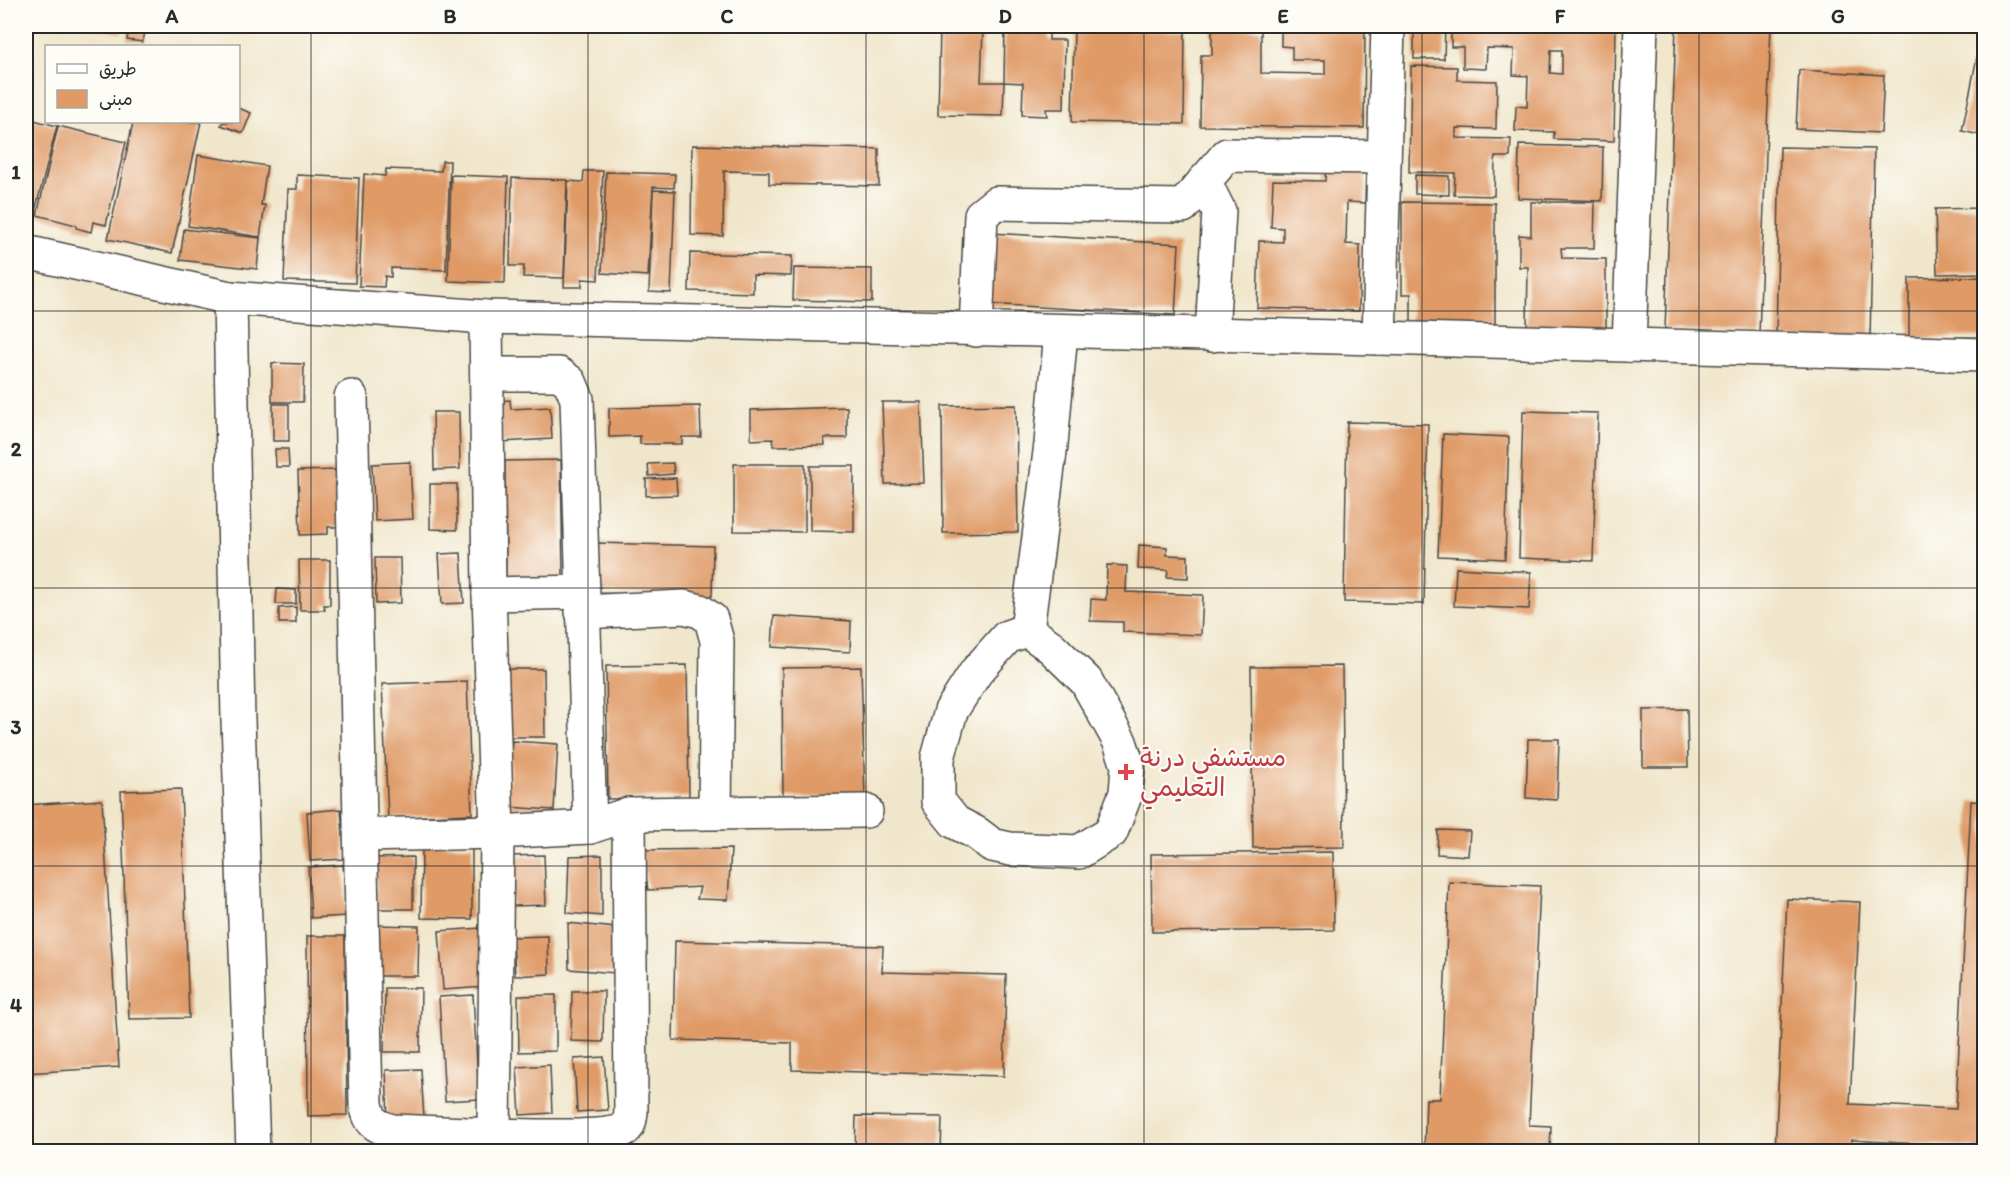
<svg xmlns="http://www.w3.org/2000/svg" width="2010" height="1177" viewBox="0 0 2010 1177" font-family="Itim,'Playpen Sans Arabic',sans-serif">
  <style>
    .building { fill: #df9a66; fill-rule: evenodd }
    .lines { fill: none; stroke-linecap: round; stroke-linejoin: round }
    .minor-casing { stroke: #494743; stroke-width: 36 }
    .minor { stroke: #fff; stroke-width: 33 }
    .grid { fill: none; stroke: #2b2b2b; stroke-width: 1.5; stroke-opacity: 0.55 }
    .health-dot { fill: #e0444e; stroke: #fdfcf7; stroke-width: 2 }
    .labels { text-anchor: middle; stroke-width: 4.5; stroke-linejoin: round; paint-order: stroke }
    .health-label { font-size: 26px; fill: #be3a42; stroke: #fdfcf7; text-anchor: start }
    .neatline { fill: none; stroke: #2b2b2b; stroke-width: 2 }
    .grid-label { font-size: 20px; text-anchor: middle; font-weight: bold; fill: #2b2b2b }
  </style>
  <rect width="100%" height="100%" fill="#fdfcf7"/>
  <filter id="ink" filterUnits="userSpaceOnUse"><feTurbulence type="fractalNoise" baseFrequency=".0167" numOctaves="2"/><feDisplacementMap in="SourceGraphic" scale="12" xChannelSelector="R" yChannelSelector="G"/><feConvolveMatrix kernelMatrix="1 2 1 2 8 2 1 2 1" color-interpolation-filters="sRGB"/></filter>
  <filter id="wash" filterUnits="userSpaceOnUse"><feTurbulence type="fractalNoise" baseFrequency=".008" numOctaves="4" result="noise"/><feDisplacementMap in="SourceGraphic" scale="24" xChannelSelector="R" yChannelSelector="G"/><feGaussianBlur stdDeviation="1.35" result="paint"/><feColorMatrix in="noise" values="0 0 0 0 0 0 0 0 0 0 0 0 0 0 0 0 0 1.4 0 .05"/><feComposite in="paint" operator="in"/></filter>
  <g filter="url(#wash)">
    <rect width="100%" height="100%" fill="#f0e6cb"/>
    <g id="blocks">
      <g class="building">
        <polygon points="81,26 123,26 122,33"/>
        <polygon points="129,26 146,26 143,42 127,40"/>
        <polygon points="940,26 968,26 968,28 983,29 981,82 1004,82 1005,26 1049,26 1049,40 1065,40 1064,109 1046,109 1047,116 1022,115 1023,83 1004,82 1003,116 938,115"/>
        <polygon points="1292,26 1365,26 1364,128 1200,126 1201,55 1212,55 1212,30 1261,30 1261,73 1325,74 1325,60 1292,60 1292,47 1281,46 1281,27 1292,27"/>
        <polygon points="1414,26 1445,26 1444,59 1414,59"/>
        <path d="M 1451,26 L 1616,26 L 1614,141 L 1554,139 L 1554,132 L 1515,131 L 1516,106 L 1527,107 L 1528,76 L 1513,75 L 1514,49 L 1487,48 L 1486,69 L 1463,68 L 1463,47 L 1451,47 ZM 1551,50 L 1562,50 L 1562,74 L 1550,73 Z"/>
        <polygon points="1676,26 1771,26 1759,334 1665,330"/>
        <polygon points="1074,29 1185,31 1184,124 1072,122"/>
        <polygon points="1977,57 1984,58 1984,136 1962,131"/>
        <polygon points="1411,66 1457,67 1457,80 1497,81 1496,129 1456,128 1456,138 1511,139 1510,157 1495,157 1494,196 1454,195 1455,173 1409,172"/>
        <polygon points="1799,70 1884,75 1881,133 1796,129"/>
        <polygon points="238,108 251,113 243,133 221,125 223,122 238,122"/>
        <polygon points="26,118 57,126 32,223 26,222"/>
        <polygon points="133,122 201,122 172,253 108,239"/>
        <polygon points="58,126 126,142 106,225 93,222 91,232 76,228 76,225 37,215"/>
        <polygon points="692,145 879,149 879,186 769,184 769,172 724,171 723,236 691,235"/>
        <polygon points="1519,145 1603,147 1602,201 1518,198"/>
        <polygon points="1780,147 1874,149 1870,341 1776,338"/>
        <polygon points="198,155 267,166 261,205 265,205 260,237 188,226"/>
        <polygon points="442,161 450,161 446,270 391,268 391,277 385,276 384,287 359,286 364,174 385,176 386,169 441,171"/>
        <polygon points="1326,166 1366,167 1365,203 1347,202 1346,244 1360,245 1359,311 1257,308 1259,241 1283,242 1283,228 1271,227 1273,180 1325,181"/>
        <polygon points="584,171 603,171 598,280 582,279 582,287 564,287 568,181 583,182"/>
        <polygon points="606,172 675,174 674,188 653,187 648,276 602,273"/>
        <polygon points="297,175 359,178 355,283 284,281 288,189 297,189"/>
        <polygon points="451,175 508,177 505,283 448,281"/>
        <polygon points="1415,175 1449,176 1449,195 1415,194"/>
        <polygon points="512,178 567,180 564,278 523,277 524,266 510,266"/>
        <polygon points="653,190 675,191 671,293 649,292"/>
        <polygon points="1402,202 1495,203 1495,324 1411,324 1411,294 1402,294"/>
        <polygon points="1531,202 1595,202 1594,248 1561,248 1562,258 1606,259 1606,330 1527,329 1528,267 1519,267 1519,235 1531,236"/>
        <polygon points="1984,208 1984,273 1937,274 1935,209"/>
        <polygon points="184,229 260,238 257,269 180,260"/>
        <polygon points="990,233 1179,244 1175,315 986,304"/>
        <polygon points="690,253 792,256 791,276 753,275 753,293 689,291"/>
        <polygon points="794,268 872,269 872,302 793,300"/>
        <polygon points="1984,277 1984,337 1909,338 1909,278"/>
        <polygon points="272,363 304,364 303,402 272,402"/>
        <polygon points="510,400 511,409 550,407 552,439 502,442 500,401"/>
        <polygon points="882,402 921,402 924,483 885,484"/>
        <rect x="273" y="404" width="16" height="37"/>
        <polygon points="1016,405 1018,532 943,533 942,406"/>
        <polygon points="700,406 701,437 682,437 682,444 640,444 640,436 609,437 609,408"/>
        <polygon points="847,407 847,438 824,438 825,445 773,446 773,439 751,440 751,410"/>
        <polygon points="1523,411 1598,413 1593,561 1519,558"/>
        <polygon points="433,412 459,412 460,469 434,470"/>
        <polygon points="1347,422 1428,424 1424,604 1344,602"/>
        <polygon points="1443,434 1509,437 1505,559 1438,556"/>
        <polygon points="275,449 288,449 289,467 276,467"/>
        <polygon points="561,460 563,579 506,580 505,461"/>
        <polygon points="410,462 413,519 375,521 372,464"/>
        <polygon points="673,463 674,474 649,476 648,464"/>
        <polygon points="734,464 805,464 805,532 734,531"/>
        <polygon points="810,466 854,466 854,532 810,531"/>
        <polygon points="337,470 338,527 328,527 328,534 300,535 298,471"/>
        <polygon points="676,478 677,495 646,496 646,479"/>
        <polygon points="430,484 457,484 457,530 430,529"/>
        <polygon points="595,543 713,546 712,596 594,593"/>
        <polygon points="1139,545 1167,547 1167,555 1188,556 1188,578 1167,577 1168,570 1138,569"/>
        <polygon points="461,553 464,603 442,604 439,554"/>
        <polygon points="375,558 400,558 401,603 376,604"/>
        <polygon points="299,560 330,560 330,605 324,605 325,610 300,610"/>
        <polygon points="1107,565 1127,566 1126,592 1203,595 1201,635 1123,632 1123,622 1090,621 1091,599 1106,600"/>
        <polygon points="1456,568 1531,572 1529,609 1454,606"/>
        <polygon points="277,589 296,590 296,604 276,604"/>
        <polygon points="296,607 296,623 279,623 279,608"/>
        <polygon points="774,616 851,621 850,652 772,647"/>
        <polygon points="687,665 689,797 608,799 606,666"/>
        <polygon points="1342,666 1344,847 1253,848 1251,667"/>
        <polygon points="861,667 865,798 783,797 782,668"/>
        <polygon points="506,669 544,669 545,737 507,737"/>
        <polygon points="467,681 472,814 388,818 382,684"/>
        <polygon points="1687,709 1688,767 1643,767 1643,710"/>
        <polygon points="1528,739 1559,739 1557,800 1526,798"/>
        <polygon points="512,741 558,744 554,810 507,807"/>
        <polygon points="181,789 189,1018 129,1019 121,791"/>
        <polygon points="102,800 119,1067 26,1073 26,805"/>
        <polygon points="1971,801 1984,802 1984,1152 1972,1152 1973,1147 1851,1140 1850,1152 1775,1152 1787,899 1860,902 1850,1104 1956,1109"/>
        <polygon points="341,809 345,859 310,861 307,812"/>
        <polygon points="1438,830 1470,831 1468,856 1437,854"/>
        <polygon points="422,845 472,846 472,919 421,918"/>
        <polygon points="731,849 728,900 697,899 700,887 648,890 642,850"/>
        <polygon points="1333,852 1334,930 1152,932 1151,854"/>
        <polygon points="544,855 546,905 513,906 511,856"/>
        <polygon points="602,855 602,916 567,913 569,856"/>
        <polygon points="413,857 413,909 376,909 376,858"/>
        <polygon points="343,865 347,916 311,918 308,867"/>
        <polygon points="1449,882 1540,886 1529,1125 1551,1126 1550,1152 1424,1152 1426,1099 1440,1099"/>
        <polygon points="568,923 616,928 615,973 569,969"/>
        <polygon points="375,925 419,926 418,976 375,976"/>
        <polygon points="481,928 485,987 443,990 439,931"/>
        <polygon points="307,936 345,936 347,1115 308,1116"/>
        <polygon points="548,936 549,974 515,976 513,937"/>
        <polygon points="675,941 883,946 882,972 1006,975 1004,1076 792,1070 792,1043 673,1040"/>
        <polygon points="385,988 421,988 420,1052 384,1052"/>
        <polygon points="572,991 604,991 603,1042 571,1041"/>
        <polygon points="473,995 479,1099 445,1101 439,997"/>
        <polygon points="556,995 556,1051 519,1052 518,996"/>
        <polygon points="604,1057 608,1110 577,1112 574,1059"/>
        <polygon points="550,1065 552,1113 520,1115 517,1067"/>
        <polygon points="421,1069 424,1119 388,1120 386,1070"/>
        <polygon points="856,1116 942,1117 941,1152 855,1152"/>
      </g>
    </g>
  </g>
  <g filter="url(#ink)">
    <use href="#blocks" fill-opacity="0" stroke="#494743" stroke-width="1.5"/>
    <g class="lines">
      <g class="minor-casing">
        <g id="minor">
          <polyline points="1204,181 1219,211 1212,335"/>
          <polyline points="26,252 230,298 486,317 1379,338 1984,355"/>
          <polyline points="230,298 238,720 253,1152"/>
          <polyline points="976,330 981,215 996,203 1183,206 1227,155 1384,157"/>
          <polyline points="1379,338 1388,26"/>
          <polyline points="1629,345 1641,26"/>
          <polyline points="487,374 559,374 570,382 577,399 590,827"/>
          <path d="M 351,397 L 366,1104 C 370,1123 374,1125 392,1131 L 494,1135 L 497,832 L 489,594 L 486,317"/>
          <polyline points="489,594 582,592"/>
          <polyline points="582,612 684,607 700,611 711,619 717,641 715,812"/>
          <polygon points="1027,630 1051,647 1086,681 1120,742 1128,766 1126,793 1111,832 1079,852 1010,849 992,845 976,833 955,822 938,801 938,758 951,711 976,672 1007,637"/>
          <polyline points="1027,630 1051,444 1061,332"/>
          <polyline points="362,835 497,832 590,827 629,814 866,811"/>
          <path d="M 494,1135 C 516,1135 612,1140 625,1129 C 630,1125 630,1118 631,1112 L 629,814"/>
        </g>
      </g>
      <use href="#minor" class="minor"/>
    </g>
  </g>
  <path class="grid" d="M 311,26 L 311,1152M 588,26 L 588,1152M 866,26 L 866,1152M 1144,26 L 1144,1152M 1422,26 L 1422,1152M 1699,26 L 1699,1152M 26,311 L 1984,311M 26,588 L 1984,588M 26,866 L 1984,866"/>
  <path class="health-dot" d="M1123 763h6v6h6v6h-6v6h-6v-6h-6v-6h6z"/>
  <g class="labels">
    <g class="health-label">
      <text x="1140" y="766">مستشفي درنة<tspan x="1140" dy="30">التعليمي</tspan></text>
    </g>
  </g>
  <rect width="2010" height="1177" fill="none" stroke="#fdfcf7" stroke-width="66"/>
  <rect x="45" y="45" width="195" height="78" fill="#fdfcf7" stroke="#a9a8a5" stroke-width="1.5"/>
  <rect x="57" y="64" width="30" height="9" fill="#ffffff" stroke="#a9a8a5" stroke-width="1.5"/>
  <text x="99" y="75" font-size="18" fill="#2b2b2b">طريق</text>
  <rect x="57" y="90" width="30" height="18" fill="#df9a66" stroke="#a9a8a5" stroke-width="1.5"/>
  <text x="99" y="105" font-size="18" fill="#2b2b2b">مبنى</text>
  <rect x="33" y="33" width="1944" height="1111" class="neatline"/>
  <g class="grid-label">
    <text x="172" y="23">A</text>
    <text x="450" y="23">B</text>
    <text x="727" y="23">C</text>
    <text x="1005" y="23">D</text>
    <text x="1283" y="23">E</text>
    <text x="1560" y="23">F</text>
    <text x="1838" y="23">G</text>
    <text x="16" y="179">1</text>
    <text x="16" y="456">2</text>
    <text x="16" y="734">3</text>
    <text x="16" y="1012">4</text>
  </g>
</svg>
